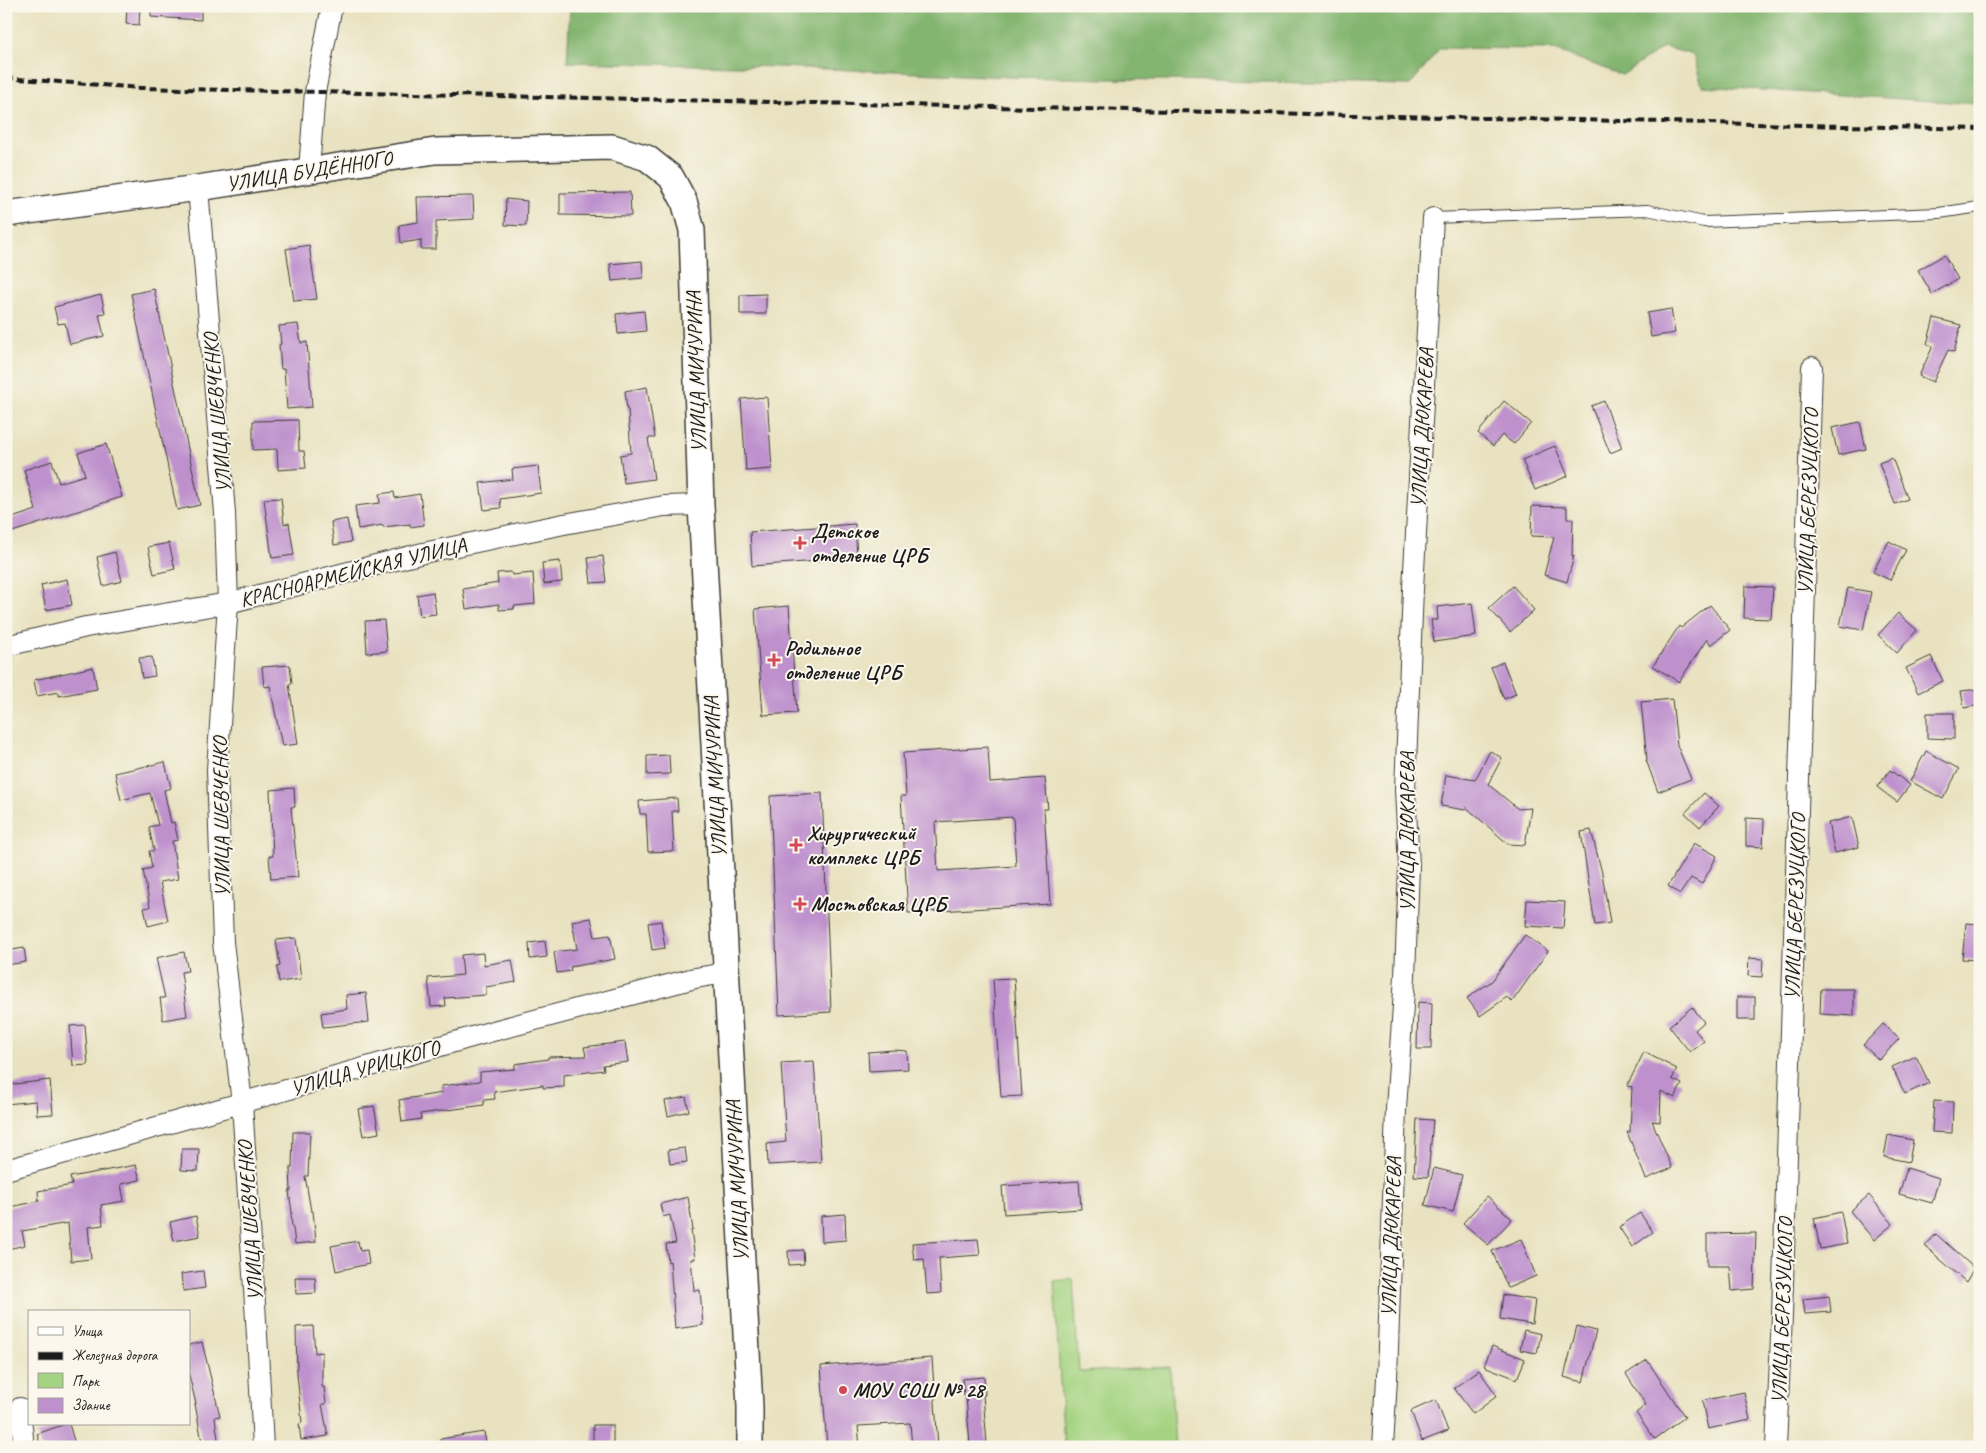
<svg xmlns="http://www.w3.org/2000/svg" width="1986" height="1453" viewBox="0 0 1986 1453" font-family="Caveat,sans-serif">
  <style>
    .green { fill: #a4d381; stroke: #60784e }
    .forest { fill: #83b56f; stroke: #506846 }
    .building { fill: #be91cd; fill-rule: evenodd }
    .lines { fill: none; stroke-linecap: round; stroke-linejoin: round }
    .service-casing { stroke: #3b3a35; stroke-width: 12 }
    .minor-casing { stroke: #3b3a35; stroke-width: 22 }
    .tertiary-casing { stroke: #3b3a35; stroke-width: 28 }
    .service { stroke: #fff; stroke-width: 10 }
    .minor { stroke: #fff; stroke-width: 20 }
    .tertiary { stroke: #fff; stroke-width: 25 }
    .rail { stroke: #1c1c1c; stroke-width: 4; stroke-dasharray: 8 4; stroke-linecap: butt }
    .poi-dot { fill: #d1495b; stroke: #fbf7ec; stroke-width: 2 }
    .labels { text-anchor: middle; stroke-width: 4; stroke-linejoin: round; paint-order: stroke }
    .street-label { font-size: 21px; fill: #1c1c1c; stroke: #fbf7ec }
    .poi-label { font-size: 21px; font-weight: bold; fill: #1c1c1c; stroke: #fbf7ec; text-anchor: start }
  </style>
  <rect width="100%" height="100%" fill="#fbf7ec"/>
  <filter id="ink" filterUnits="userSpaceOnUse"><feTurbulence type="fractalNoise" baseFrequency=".02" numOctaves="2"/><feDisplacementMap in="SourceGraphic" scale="10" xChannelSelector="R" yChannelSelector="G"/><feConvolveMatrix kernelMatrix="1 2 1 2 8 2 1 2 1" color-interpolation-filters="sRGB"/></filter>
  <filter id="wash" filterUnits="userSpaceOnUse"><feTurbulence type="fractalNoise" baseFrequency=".0096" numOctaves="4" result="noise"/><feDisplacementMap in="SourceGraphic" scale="20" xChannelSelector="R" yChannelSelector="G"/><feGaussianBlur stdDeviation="1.12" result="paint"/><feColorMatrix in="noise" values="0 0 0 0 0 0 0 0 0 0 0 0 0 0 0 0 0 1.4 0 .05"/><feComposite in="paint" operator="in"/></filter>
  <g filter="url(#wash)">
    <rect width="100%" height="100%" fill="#e8e2c0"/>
    <polygon class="green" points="1073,1279 1079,1372 1170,1367 1175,1447 1064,1447 1054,1281"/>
    <polygon class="forest" points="570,6 1720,6 1980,9 1980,104 1702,86 1693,55 1664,47 1622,75 1552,49 1440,48 1410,85 1010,77 779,67 567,62"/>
    <g id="blocks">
      <g class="building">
        <polygon points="127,6 140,6 139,25 126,24"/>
        <polygon points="151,6 201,6 201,20 151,17"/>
        <polygon points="630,192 631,216 560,215 560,193"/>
        <polygon points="473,196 474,219 436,221 436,249 421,249 421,240 401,243 399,225 418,222 417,197"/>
        <polygon points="506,199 527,201 526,226 505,225"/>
        <polygon points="309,245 317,299 294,301 286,249"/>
        <polygon points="1944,255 1958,279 1932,294 1918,270"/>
        <polygon points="642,261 643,278 612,281 610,264"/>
        <polygon points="154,289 200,505 177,510 131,294"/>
        <polygon points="766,294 766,314 740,314 740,295"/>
        <polygon points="101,295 105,313 99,314 104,336 70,344 65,323 58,324 54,307"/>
        <polygon points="1671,309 1675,333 1651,337 1647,313"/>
        <polygon points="644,311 646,331 618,334 616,314"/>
        <polygon points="1934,318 1961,325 1954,352 1948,350 1933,382 1919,376 1933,346 1927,344"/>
        <polygon points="298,324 301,343 307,342 312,407 287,409 284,369 281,369 279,345 281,344 279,326"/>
        <polygon points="647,387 655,438 648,438 654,479 624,483 620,455 631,453 628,410 627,410 625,391"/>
        <polygon points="767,397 772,469 746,471 741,399"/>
        <polygon points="1504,401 1531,423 1514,444 1502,435 1493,446 1478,433"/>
        <polygon points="1604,401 1622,448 1610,453 1591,406"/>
        <polygon points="298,420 299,451 304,451 306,468 278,470 277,449 253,450 253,421"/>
        <polygon points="1860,422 1866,449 1838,455 1832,428"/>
        <polygon points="106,444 122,497 6,534 6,520 36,510 24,470 52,461 59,483 85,475 78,453"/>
        <polygon points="1555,446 1568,476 1535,490 1522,460"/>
        <polygon points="1892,458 1908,499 1895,504 1879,463"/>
        <polygon points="538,466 541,493 500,499 501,508 484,510 480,483 513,479 512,469"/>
        <polygon points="394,492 395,498 420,494 424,525 410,527 410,524 383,527 383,525 358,529 355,506 380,503 379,494"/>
        <polygon points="281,498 284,524 289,523 294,555 272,558 264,499"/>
        <polygon points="1532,506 1567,507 1567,519 1573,519 1572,556 1574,556 1567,582 1544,575 1554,537 1531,536"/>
        <polygon points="347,519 351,542 334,545 331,522"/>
        <polygon points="855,524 857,558 752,566 750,532"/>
        <polygon points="1889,541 1906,550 1890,580 1873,572"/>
        <polygon points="169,543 175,569 154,574 148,547"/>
        <polygon points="115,552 122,581 103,586 97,557"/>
        <polygon points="603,556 606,582 591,583 588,558"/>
        <polygon points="560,561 562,582 544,584 542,563"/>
        <polygon points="511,572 512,575 533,573 535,604 514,606 514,609 499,610 499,604 466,609 463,589 498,583 497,573"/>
        <polygon points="67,579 72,605 46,610 41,585"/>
        <polygon points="1513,586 1534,610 1510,632 1489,608"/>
        <polygon points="1745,586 1773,587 1771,619 1744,618"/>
        <polygon points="1848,588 1871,592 1863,630 1840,626"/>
        <polygon points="433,592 436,614 420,616 417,595"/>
        <polygon points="1472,603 1476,636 1434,642 1431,620 1438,620 1437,607"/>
        <polygon points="1710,605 1730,630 1711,645 1707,639 1679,682 1653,666 1679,626 1681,628"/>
        <polygon points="789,606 797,713 763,715 755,609"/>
        <polygon points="1898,613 1917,630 1897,653 1878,635"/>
        <polygon points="384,620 387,651 367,653 365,621"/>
        <polygon points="1931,656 1943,681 1918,693 1906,668"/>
        <polygon points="152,657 155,676 142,678 139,658"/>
        <polygon points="1503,662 1516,694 1504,699 1491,667"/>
        <polygon points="290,665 292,684 289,684 298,744 282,746 270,686 264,687 262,667"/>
        <polygon points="93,667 97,689 59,696 59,692 37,696 34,680"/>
        <polygon points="1980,689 1980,705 1964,708 1961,691"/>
        <polygon points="1672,699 1677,745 1691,779 1658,792 1646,760 1647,760 1641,702"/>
        <polygon points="1927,713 1954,713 1954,739 1927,738"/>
        <path d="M 988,747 L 990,782 L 1045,778 L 1048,809 L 1044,809 L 1050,904 L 908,913 L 901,796 L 906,796 L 903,753 ZM 1013,817 L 1016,866 L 938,871 L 935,822 Z"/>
        <polygon points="1490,751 1502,758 1488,784 1518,809 1531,808 1525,845 1508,844 1466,807 1465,810 1441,806 1446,775 1475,780"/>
        <polygon points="1926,751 1959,769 1943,799 1910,781"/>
        <polygon points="669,755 670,774 647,775 647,756"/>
        <polygon points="165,762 171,788 164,790 171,823 174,822 178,840 172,841 178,879 160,882 168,921 148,926 144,908 150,907 143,870 152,868 149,851 154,851 149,827 158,825 150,793 121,800 115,773"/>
        <polygon points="1890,770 1910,785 1897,802 1877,787"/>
        <polygon points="294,788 295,807 291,807 298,877 271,879 269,856 273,856 270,790"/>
        <polygon points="822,793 831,1012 779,1015 770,796"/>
        <polygon points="1704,793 1719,806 1700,827 1685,813"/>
        <polygon points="677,798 678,811 672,811 674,851 648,852 646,814 640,814 639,801"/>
        <polygon points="1852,817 1859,847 1835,853 1828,823"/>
        <polygon points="1746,818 1764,819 1763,847 1746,846"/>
        <polygon points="1591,830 1602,873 1610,923 1595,925 1581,832"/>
        <polygon points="1694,843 1717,856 1702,884 1691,878 1680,894 1668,886"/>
        <polygon points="1527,900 1565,902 1563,928 1525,926"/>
        <polygon points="591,918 595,937 610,935 615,959 570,967 571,971 557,973 554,952 577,949 572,921"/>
        <polygon points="661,921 665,948 652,950 648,923"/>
        <polygon points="1966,923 1980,924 1977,960 1962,959"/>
        <polygon points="1525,935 1548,951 1512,1002 1507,997 1480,1016 1467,998 1492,981"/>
        <polygon points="296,938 301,979 279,982 277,967 280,966 276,940"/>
        <polygon points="545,941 547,957 530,959 529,943"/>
        <polygon points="24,948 26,962 6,965 6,951"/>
        <polygon points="184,952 188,971 181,972 187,1016 163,1020 160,998 165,998 156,958"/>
        <polygon points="483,953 484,965 512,960 516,982 486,987 486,995 445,998 446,1006 431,1007 428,978 463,975 461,955"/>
        <polygon points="1749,958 1763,959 1762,977 1748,976"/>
        <polygon points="1014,978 1022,1096 1001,1097 993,979"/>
        <polygon points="1821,989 1854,989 1854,1016 1820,1014"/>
        <polygon points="366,993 369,1022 323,1027 321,1013 347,1009 346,995"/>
        <rect x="1737" y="997" width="18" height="23"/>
        <polygon points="1418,1002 1432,1003 1431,1049 1417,1049"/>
        <polygon points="1692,1007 1704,1022 1695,1030 1704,1041 1690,1052 1669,1026"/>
        <polygon points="1883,1024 1899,1039 1879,1060 1863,1045"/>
        <polygon points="85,1025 88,1065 73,1066 70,1026"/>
        <polygon points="625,1042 628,1062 603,1065 604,1070 564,1075 564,1087 543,1088 543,1085 494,1092 495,1099 484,1100 484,1105 420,1114 421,1119 402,1122 399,1100 442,1093 441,1086 480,1081 480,1072 515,1069 515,1064 548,1059 548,1057 586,1056 584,1047"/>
        <polygon points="894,1050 907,1051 908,1069 869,1071 868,1052"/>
        <polygon points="1644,1052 1677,1069 1672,1079 1682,1084 1675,1098 1661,1091 1660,1122 1652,1121 1672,1168 1646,1179 1627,1132 1630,1132 1632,1087 1627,1086"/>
        <polygon points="1916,1056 1929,1083 1905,1094 1892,1067"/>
        <polygon points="814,1061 821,1162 768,1165 767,1144 786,1142 781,1063"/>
        <polygon points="50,1080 53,1114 37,1115 36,1101 6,1104 6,1085"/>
        <polygon points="686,1097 689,1111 668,1116 665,1101"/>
        <polygon points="1934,1101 1953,1102 1952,1133 1932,1132"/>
        <polygon points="374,1106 379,1133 363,1136 358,1109"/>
        <polygon points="1417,1119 1433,1120 1428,1177 1414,1176"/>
        <polygon points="293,1132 310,1132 308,1176 305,1176 311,1211 313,1211 316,1242 295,1244 293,1228 292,1228 291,1213 292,1213 289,1191 291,1191 290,1168 292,1168"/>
        <polygon points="1888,1135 1913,1140 1909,1162 1884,1157"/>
        <polygon points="685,1148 687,1162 670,1164 668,1150"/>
        <polygon points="182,1149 199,1149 198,1171 181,1170"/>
        <polygon points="136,1165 140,1180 121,1184 124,1201 101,1205 103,1225 88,1227 91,1259 71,1261 68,1223 22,1231 25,1245 8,1249 6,1241 6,1208 39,1201 38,1191 72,1185 70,1177"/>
        <polygon points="1434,1168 1462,1175 1453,1212 1425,1205"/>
        <polygon points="1907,1168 1939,1178 1932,1203 1899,1194"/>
        <polygon points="1079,1181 1081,1209 1004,1214 1002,1186"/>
        <polygon points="1869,1195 1893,1224 1874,1240 1850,1211"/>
        <polygon points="1487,1196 1512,1219 1488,1245 1463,1223"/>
        <polygon points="688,1197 693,1230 691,1230 695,1259 691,1259 694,1291 700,1290 703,1325 675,1329 670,1261 668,1262 666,1244 676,1243 670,1215 663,1217 660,1204"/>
        <polygon points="1841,1212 1847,1244 1820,1249 1814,1218"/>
        <polygon points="1640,1213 1653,1232 1632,1247 1619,1227"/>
        <polygon points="845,1214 846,1240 822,1242 821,1216"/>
        <polygon points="196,1216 200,1236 174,1241 170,1222"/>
        <polygon points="1756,1233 1754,1289 1732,1291 1730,1266 1707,1266 1707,1234"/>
        <polygon points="1936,1234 1974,1268 1966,1282 1925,1246"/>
        <polygon points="978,1239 980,1255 939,1258 941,1293 927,1294 924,1259 914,1260 912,1243"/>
        <polygon points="1521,1239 1536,1276 1508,1288 1492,1251"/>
        <polygon points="358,1241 360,1251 367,1250 369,1264 336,1271 331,1246"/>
        <polygon points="803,1250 804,1264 789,1265 788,1251"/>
        <polygon points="203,1271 205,1288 183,1291 181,1274"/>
        <polygon points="295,1277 315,1277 316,1293 296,1294"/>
        <polygon points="1503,1295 1535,1300 1532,1324 1500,1319"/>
        <polygon points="1829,1296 1831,1312 1805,1314 1803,1299"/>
        <polygon points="313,1326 315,1353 322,1352 322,1387 324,1387 326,1404 322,1404 328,1436 301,1440 299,1424 302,1423 297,1374 296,1327"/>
        <polygon points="1577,1326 1596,1331 1583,1382 1564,1377"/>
        <polygon points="1524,1330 1541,1334 1537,1353 1520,1350"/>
        <polygon points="202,1342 220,1416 215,1417 219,1447 203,1447 195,1404 196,1404 189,1375 189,1345"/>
        <polygon points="1492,1346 1525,1359 1517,1379 1484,1366"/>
        <polygon points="932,1358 938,1447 912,1447 910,1423 858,1426 860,1447 827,1447 821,1366"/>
        <polygon points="1647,1360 1685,1417 1655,1439 1636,1413 1646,1405 1626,1374"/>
        <polygon points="1479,1370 1497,1396 1473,1414 1454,1388"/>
        <polygon points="984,1377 985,1395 983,1395 987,1444 970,1445 966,1396 964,1396 962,1379"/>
        <polygon points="1744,1392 1750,1420 1708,1429 1702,1401"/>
        <polygon points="1436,1400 1448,1431 1422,1441 1411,1411"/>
        <polygon points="65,1424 69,1424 76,1447 41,1447 37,1434"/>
        <rect x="593" y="1425" width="20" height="22"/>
        <polygon points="484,1432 487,1447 441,1447 440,1439"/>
      </g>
    </g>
  </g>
  <g filter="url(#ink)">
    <use href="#blocks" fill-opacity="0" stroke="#3b3a35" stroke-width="1"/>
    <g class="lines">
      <g class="service-casing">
        <polyline id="service" points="1433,218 1647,210 1704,222 1939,213 1980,207"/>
      </g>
      <g class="minor-casing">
        <g id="minor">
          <polyline points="309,170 315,92 332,6"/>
          <polyline points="198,188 225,513 228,603 217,770 223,942 242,1103 258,1351 263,1447"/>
          <polyline points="6,646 86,627 228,603 423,553 564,524 664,506 701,505"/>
          <polyline points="6,1170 493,1031 695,978 726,973"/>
          <polyline points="20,1408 24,1447"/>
          <polyline points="1383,1447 1387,1378 1396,1109 1405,976 1409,866 1405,790 1413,589 1433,218"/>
          <polyline points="1776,1447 1782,1315 1812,367"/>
        </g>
      </g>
      <g class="tertiary-casing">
        <polyline id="tertiary" points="6,214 198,188 435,151 612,147 647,158 671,177 684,201 692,230 701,505 750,1407 750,1447"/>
      </g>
      <use href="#service" class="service"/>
      <use href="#minor" class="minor"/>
      <use href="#tertiary" class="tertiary"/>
      <polyline class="rail" points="6,78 141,88 1980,129"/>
    </g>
  </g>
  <g class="poi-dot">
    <path d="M797.5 535.5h5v5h5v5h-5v5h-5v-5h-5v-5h5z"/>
    <path d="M771.5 652.5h5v5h5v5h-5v5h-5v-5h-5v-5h5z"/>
    <path d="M793.5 837.5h5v5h5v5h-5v5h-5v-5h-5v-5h5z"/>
    <path d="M797.5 896.5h5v5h5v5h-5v5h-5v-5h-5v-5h5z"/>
    <circle cx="843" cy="1390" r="5"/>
  </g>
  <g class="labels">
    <g class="street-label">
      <text transform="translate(309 171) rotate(-9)" y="7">УЛИЦА БУДЁННОГО</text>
      <text transform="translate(696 372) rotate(-92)" y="7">УЛИЦА МИЧУРИНА</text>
      <text transform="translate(217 413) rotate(-95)" y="7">УЛИЦА ШЕВЧЕНКО</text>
      <text transform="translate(1422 428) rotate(-87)" y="7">УЛИЦА ДЮКАРЕВА</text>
      <text transform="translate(1808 502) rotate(-88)" y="7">УЛИЦА БЕРЕЗУЦКОГО</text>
      <text transform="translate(353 572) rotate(-14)" y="7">КРАСНОАРМЕЙСКАЯ УЛИЦА</text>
      <text transform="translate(715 777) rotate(-93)" y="7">УЛИЦА МИЧУРИНА</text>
      <text transform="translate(221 817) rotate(-91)" y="7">УЛИЦА ШЕВЧЕНКО</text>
      <text transform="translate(1407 832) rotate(-90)" y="7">УЛИЦА ДЮКАРЕВА</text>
      <text transform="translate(1795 907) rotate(-88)" y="7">УЛИЦА БЕРЕЗУЦКОГО</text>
      <text transform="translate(365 1068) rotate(-16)" y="7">УЛИЦА УРИЦКОГО</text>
      <text transform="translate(737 1181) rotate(-93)" y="7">УЛИЦА МИЧУРИНА</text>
      <text transform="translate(250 1221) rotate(-94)" y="7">УЛИЦА ШЕВЧЕНКО</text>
      <text transform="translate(1391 1237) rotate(-88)" y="7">УЛИЦА ДЮКАРЕВА</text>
      <text transform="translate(1782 1311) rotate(-88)" y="7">УЛИЦА БЕРЕЗУЦКОГО</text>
    </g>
    <g class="poi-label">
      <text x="811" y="538">Детское<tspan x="811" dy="24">отделение ЦРБ</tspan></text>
      <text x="785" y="655">Родильное<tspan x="785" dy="24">отделение ЦРБ</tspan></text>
      <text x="807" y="840">Хирургический<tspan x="807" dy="24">комплекс ЦРБ</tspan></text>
      <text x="811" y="911">Мостовская ЦРБ</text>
      <text x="853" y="1397">МОУ СОШ № 28</text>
    </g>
  </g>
  <rect width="1986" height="1453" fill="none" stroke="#fbf7ec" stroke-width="25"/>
  <rect x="28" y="1310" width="162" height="115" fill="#fbf7ec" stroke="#a29f99"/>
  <rect x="38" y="1327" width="25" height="8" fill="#ffffff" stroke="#a29f99"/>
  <text x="72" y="1336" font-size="15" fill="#1c1c1c">Улица</text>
  <rect x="38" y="1352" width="25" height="8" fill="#1c1c1c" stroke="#a29f99"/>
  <text x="72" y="1360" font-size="15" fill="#1c1c1c">Железная дорога</text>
  <rect x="38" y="1373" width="25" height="15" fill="#a4d381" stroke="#a29f99"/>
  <text x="72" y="1386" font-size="15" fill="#1c1c1c">Парк</text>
  <rect x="38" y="1398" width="25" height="15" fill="#be91cd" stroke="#a29f99"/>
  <text x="72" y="1410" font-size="15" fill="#1c1c1c">Здание</text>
</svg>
